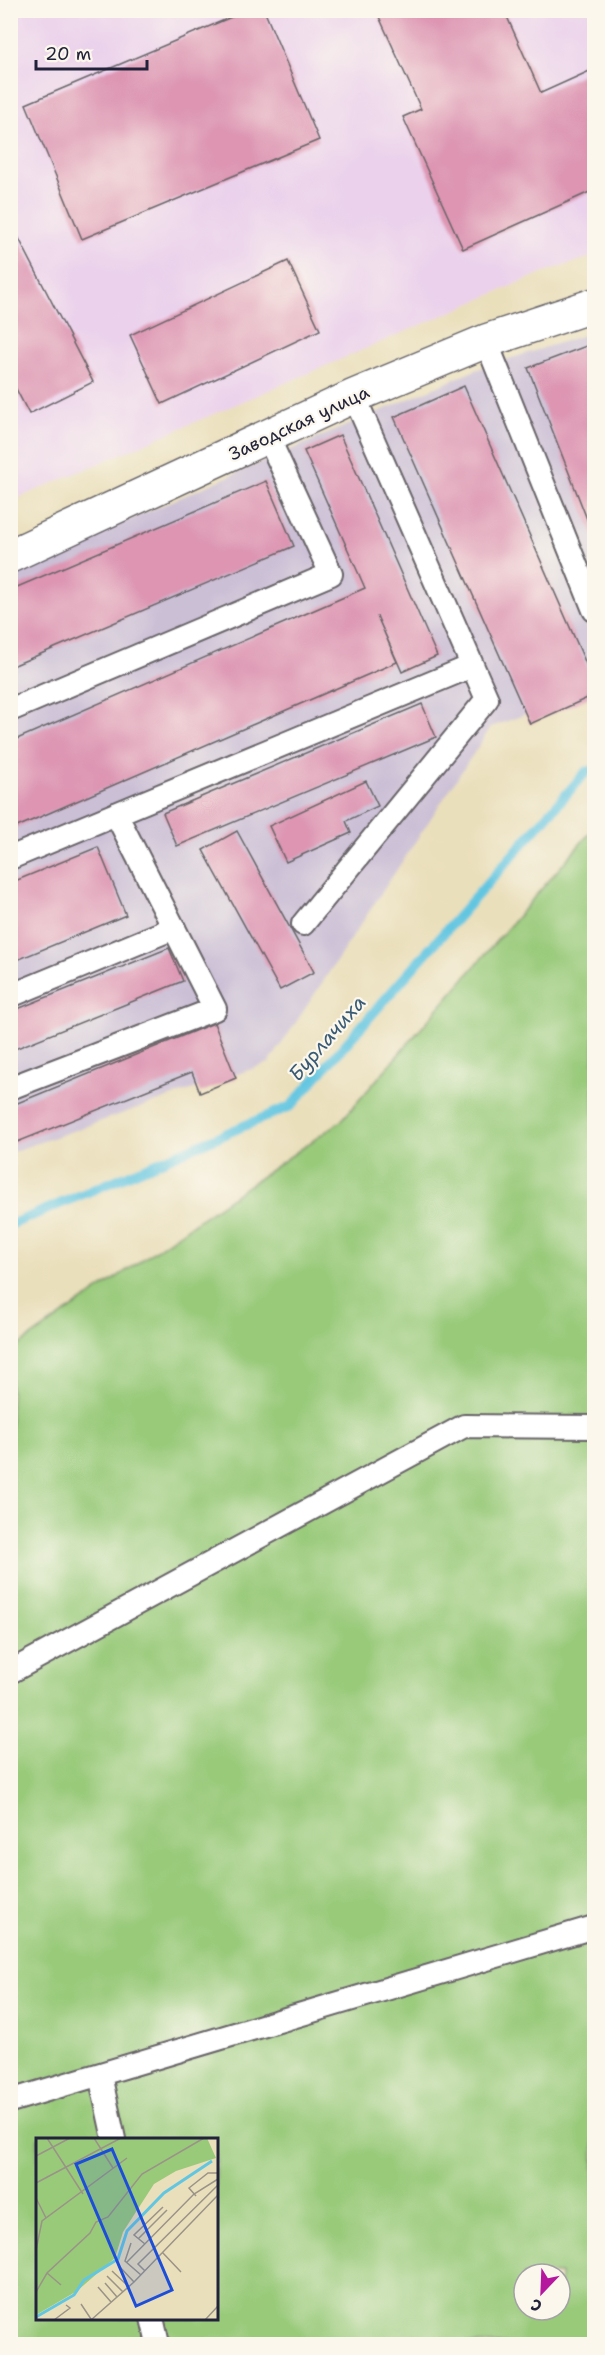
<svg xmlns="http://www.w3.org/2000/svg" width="605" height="2355" font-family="'Shantell Sans',sans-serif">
	<rect width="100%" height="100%" fill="#fbf7ec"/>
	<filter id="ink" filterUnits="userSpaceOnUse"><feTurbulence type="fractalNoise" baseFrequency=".0167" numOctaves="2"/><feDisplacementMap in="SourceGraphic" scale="12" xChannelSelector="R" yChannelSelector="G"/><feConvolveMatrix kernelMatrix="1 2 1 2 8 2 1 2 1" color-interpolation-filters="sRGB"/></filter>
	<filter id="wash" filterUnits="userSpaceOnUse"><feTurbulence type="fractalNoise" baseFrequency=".008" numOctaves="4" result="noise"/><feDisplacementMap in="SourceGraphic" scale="24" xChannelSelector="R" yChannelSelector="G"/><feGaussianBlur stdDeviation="1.35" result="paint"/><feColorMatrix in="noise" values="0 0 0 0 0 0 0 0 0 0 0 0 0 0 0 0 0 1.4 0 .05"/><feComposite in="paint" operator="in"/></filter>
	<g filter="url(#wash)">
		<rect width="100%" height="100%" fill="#eadfbb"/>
		<path fill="#ebd1ec" d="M11 11H594V256L544 272 11 501Z"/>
		<path fill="#cbbfd6" d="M594 332V689L491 727 269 1063 11 1152 10 571 478 369Z"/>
		<path fill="#99ca7a" stroke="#5e765a" stroke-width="1.5" fill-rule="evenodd" d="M594 828V2344H11V1351L341 1121ZM38 2139H216V2318H38ZM524 2274H560V2310H524Z"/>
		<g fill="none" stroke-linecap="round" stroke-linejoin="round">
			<path stroke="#63c6e1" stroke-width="10" d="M10 1225 291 1106 586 772 594 770"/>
		</g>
		<g id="blocks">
			<g fill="#dd95b2">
				<path d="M248 10H264L319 140 82 239 26 104Z"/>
				<path d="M376 10H504L541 93 594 69V190L463 249 403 117 421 109Z"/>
				<path d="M10 221 93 382 29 414 10 377Z"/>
				<path d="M288 261 320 330 162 404 130 335Z"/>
				<path d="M594 343V537L528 368Z"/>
				<path d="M464 386 594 682V695L530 724 394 417Z"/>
				<path d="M340 435 437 656 402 672 377 616 397 662 10 830V742L365 588 304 451Z"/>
				<path d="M266 481 294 546 10 667V590Z"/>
				<path d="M422 704 436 737 177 846 163 813Z"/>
				<path d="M366 781 378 806 346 821 351 833 286 862 269 826Z"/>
				<path d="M237 831 314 972 280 990 203 850Z"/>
				<path d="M98 847 126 915 10 963V883Z"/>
				<path d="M169 948 183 981 10 1051V1012Z"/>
				<path d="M214 1023 236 1078 200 1093 192 1072 10 1145V1106Z"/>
			</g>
		</g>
	</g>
	<g filter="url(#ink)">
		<use href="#blocks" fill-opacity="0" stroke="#686468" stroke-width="1.5"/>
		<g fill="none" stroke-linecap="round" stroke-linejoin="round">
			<defs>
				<g id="service">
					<path d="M486 341 594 610"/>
					<path d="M10 710 331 574 268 437"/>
					<path d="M10 858 472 666"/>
					<path d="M303 924 487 699 354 396"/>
					<path d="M10 996 174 928"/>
					<path d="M10 1088 215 1009 116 814"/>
					<path d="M10 1672 464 1426 594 1427"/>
					<path d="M100 2075 114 2139"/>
					<path d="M10 2101 594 1927"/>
					<path d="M152 2318 158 2344"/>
				</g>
				<path id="minor" d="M10 556 354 396 486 341 594 305"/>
			</defs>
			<use href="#service" stroke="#686468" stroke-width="26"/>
			<use href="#minor" stroke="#686468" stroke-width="36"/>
			<use href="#service" stroke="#fff" stroke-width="22"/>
			<use href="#minor" stroke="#fff" stroke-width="33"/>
		</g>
	</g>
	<g text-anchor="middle" stroke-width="4.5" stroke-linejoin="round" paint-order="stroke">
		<g font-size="18" fill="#22223b" stroke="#fbf7ec">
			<text transform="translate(299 423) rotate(-25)" y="6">Заводская улица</text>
		</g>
		<g font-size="20" font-style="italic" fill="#395b75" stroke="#fbf7ec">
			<text transform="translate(327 1038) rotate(-49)" y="7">Бурлачиха</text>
		</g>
	</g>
	<g transform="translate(36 2138)">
		<rect width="182" height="182" fill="#eadfbb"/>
		<path d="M0 0H171L180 20 140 33 118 46 87 94 79 120 41 153 0 177Z" fill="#99ca7a"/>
		<path fill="none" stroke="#63c6e1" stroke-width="3" d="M0 179 38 157 48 142 82 121 91 93 128 55 176 23"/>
		<path fill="none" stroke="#9a9388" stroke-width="1.5" d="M11 0 47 56M58 0 77 30M0 18 34 0M0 45 85 0M160 58 153 50 172 35H182M0 60 10 80M102 101 131 72M95 105 89 123 105 137M109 106 98 97 127 69M0 112 6 83 91 20M126 114 145 134M91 124 158 56 182 41M82 127 98 144M76 133 93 149M109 133 102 126 182 47M11 135 25 147M71 138 87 154M69 145 81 159M62 149 75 164M0 154 11 135 54 95 60 84 72 79 106 36 168 0M45 166 55 181M18 182 34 170 30 167M55 182 98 144 182 57M169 182 182 168"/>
		<path fill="#1d4ed8" fill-opacity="0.15" stroke="#1d4ed8" stroke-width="3" d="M76 11 136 152 100 168 40 26Z"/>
		<rect width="182" height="182" fill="none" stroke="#22223b" stroke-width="3"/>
	</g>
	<rect width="605" height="2355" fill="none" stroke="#fbf7ec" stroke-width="36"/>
	<g transform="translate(542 2292) rotate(203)"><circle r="28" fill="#fbf7ec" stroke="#a4a2a5" stroke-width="1.5"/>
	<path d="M0-4.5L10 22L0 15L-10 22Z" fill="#b5179e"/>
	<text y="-9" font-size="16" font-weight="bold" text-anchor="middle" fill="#22223b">С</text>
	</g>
	<path d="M36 60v9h111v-9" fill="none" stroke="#22223b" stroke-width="3"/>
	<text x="45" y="60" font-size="18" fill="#22223b" stroke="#fbf7ec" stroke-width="4.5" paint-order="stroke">20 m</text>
</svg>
